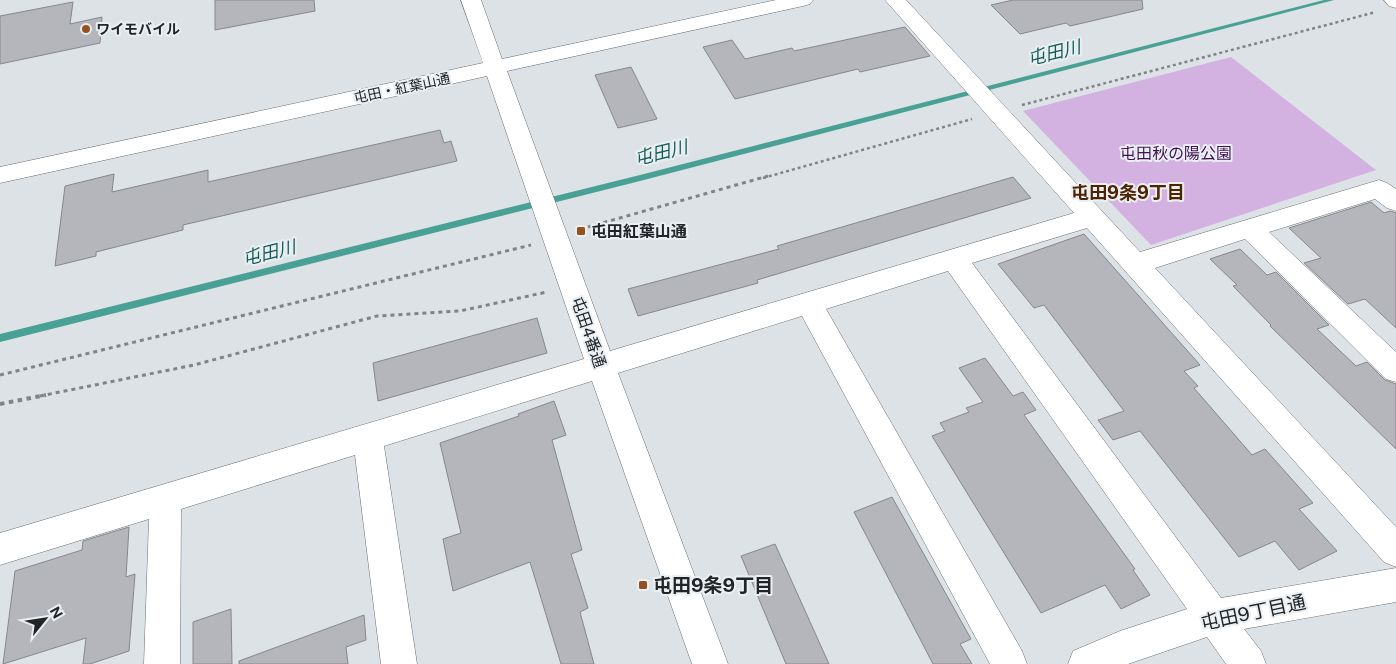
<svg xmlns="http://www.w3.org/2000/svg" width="1396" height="664" font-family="'Public Sans','Noto Sans JP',sans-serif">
	<rect width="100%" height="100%" fill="#dde2e6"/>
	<path fill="#d3b2e1" d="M1231 57 1376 170 1151 245 1023 111Z"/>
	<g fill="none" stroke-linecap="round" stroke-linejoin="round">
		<path fill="#49a195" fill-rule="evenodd" d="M1324 0H1334L640 181 0 342V334L640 175Z"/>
	</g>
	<g fill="#b5b6bc" stroke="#86878c">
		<path d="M215 0H314L315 11 215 30Z"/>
		<path d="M1013 0H1142L1143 9 1070 26 1066 23 1020 34 991 5Z"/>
		<path d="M73 2 70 24 102 17 100 43 0 64V16Z"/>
		<path d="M905 27 930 56 860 72 858 69 735 99 703 47 732 40 745 59 792 48 794 51Z"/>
		<path d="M631 67 657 119 618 128 595 75Z"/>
		<path d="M440 130 444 143 451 141 457 161 183 225V230L96 252V256L55 266 65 186 114 174 112 192 208 170V182Z"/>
		<path d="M1013 177 1031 198 757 280 758 283 638 316 628 289 779 249 777 246Z"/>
		<path d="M1371 202 1384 213 1390 211 1396 213V328L1365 299 1348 304 1304 263 1321 258 1289 228Z"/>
		<path d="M1084 234 1200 365 1184 371 1198 386 1194 388 1252 455 1265 449 1313 503 1299 509 1337 551 1299 570 1275 541 1239 557 1140 431 1113 440 1098 420 1124 411 1044 305 1034 308 998 264Z"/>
		<path d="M1240 249 1267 275 1276 272 1329 325 1317 329 1356 366 1367 362 1385 380 1396 384V449L1270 326 1271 325 1233 286 1237 285 1210 259Z"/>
		<path d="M537 318 547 353 378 401 373 363Z"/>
		<path d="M985 358 1013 396 1023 392 1036 410 1024 415 1135 569 1133 570 1150 595 1121 609 1105 585 1041 613 932 436 945 431 940 423 969 412 966 408 983 402 959 368Z"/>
		<path d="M554 401 566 435 552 440 582 550 571 554 588 608 580 612 594 664H561L530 562 453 591 443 539 461 533 440 443 519 416 518 414Z"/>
		<path d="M892 497 971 639 960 644 972 664H933L854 512Z"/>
		<path d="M129 527 126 577 135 574 129 651 90 664H83L86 638 3 664 15 571 82 550 83 541Z"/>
		<path d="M775 544 829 664H786L741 556Z"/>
		<path d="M231 609 232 664H193V622Z"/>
		<path d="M364 615 366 640 346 647 348 664H239V661Z"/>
	</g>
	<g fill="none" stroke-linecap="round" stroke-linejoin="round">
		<defs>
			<g id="minor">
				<path d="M461 0H481L502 59 776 0H813L810 4 803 6 507 71 610 351 1074 213 885 0H906L1140 252 1379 180 1387 183 1396 189V211L1387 208 1375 199 1269 232 1396 352V382L1386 379 1245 239 1155 268 1396 527V567L1384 562 1087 228 972 263 1221 598 1396 568V602L1244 629 1261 651 1266 664H1226L1207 637 1128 664H1068L1073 651 1120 631 1187 609 948 271 826 309 1022 651 1027 664H990L802 316 618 373 728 664H692L592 381 384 446 417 664H381L355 455 181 509 180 664H144L149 519 0 565V533L584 359 487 76 0 183V167L483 63Z"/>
				<path d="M1384 0H1396V8L1389 6Z"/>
			</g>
		</defs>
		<use href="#minor" stroke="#696d72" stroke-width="1"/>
		<g stroke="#818487" stroke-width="2.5" stroke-dasharray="3 3" stroke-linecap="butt">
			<path d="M1022 105 1376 12"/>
			<path d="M763 178 972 119"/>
		</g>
		<g stroke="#818487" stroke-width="3" stroke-dasharray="4 4" stroke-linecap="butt">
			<path d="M588 227 768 176"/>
			<path d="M0 375 531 245"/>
			<path d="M40 396 194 365 377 316 460 311 547 292"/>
		</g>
		<path stroke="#818487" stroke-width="4" stroke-dasharray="4.5 4.5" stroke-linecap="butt" d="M0 404 46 395"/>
		<use href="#minor" fill="#fff" fill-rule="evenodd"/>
	</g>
	<g fill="#93521e" stroke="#eaeff4" stroke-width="2">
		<circle cx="86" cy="29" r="5"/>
		<rect x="576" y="226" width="10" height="10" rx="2.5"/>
		<rect x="638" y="580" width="10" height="10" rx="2.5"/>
	</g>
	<g text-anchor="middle" stroke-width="4" stroke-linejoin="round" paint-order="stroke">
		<g font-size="14" font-weight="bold" fill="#222426" stroke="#eaeff4" text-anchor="start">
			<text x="96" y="34">ワイモバイル</text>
		</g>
		<g font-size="14" fill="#222426" stroke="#eaeff4">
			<text transform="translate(402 88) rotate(-12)" y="5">屯田・紅葉山通</text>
		</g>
		<g font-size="16" fill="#411051" stroke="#eaeff4">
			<text x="1176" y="159">屯田秋の陽公園</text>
		</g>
		<g font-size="16" font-weight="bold" fill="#222426" stroke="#eaeff4" text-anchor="start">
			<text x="591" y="237">屯田紅葉山通</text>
		</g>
		<g font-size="16" fill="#222426" stroke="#eaeff4">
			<text transform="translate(589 332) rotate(71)" y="6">屯田4番通</text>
		</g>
		<g font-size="18" font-style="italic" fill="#155e56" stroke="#eaeff4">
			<text transform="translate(1054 53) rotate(-14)" y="6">屯田川</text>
			<text transform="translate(661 153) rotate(-14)" y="6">屯田川</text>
			<text transform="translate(269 253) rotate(-14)" y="6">屯田川</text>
		</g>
		<g font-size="18" font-weight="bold" fill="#4e2300" stroke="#eaeff4">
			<text x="1128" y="199">屯田9条9丁目</text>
		</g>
		<g font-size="19" font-weight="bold" fill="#222426" stroke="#eaeff4" text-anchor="start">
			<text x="653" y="592">屯田9条9丁目</text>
		</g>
		<g font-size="19" fill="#222426" stroke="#eaeff4">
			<text transform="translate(1253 612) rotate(-12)" y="7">屯田9丁目通</text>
		</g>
	</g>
	<g transform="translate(45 619) rotate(60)" stroke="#eaeff4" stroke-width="4" paint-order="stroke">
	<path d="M0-4L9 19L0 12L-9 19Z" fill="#222426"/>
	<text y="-8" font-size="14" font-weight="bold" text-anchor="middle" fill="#222426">N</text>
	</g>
</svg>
